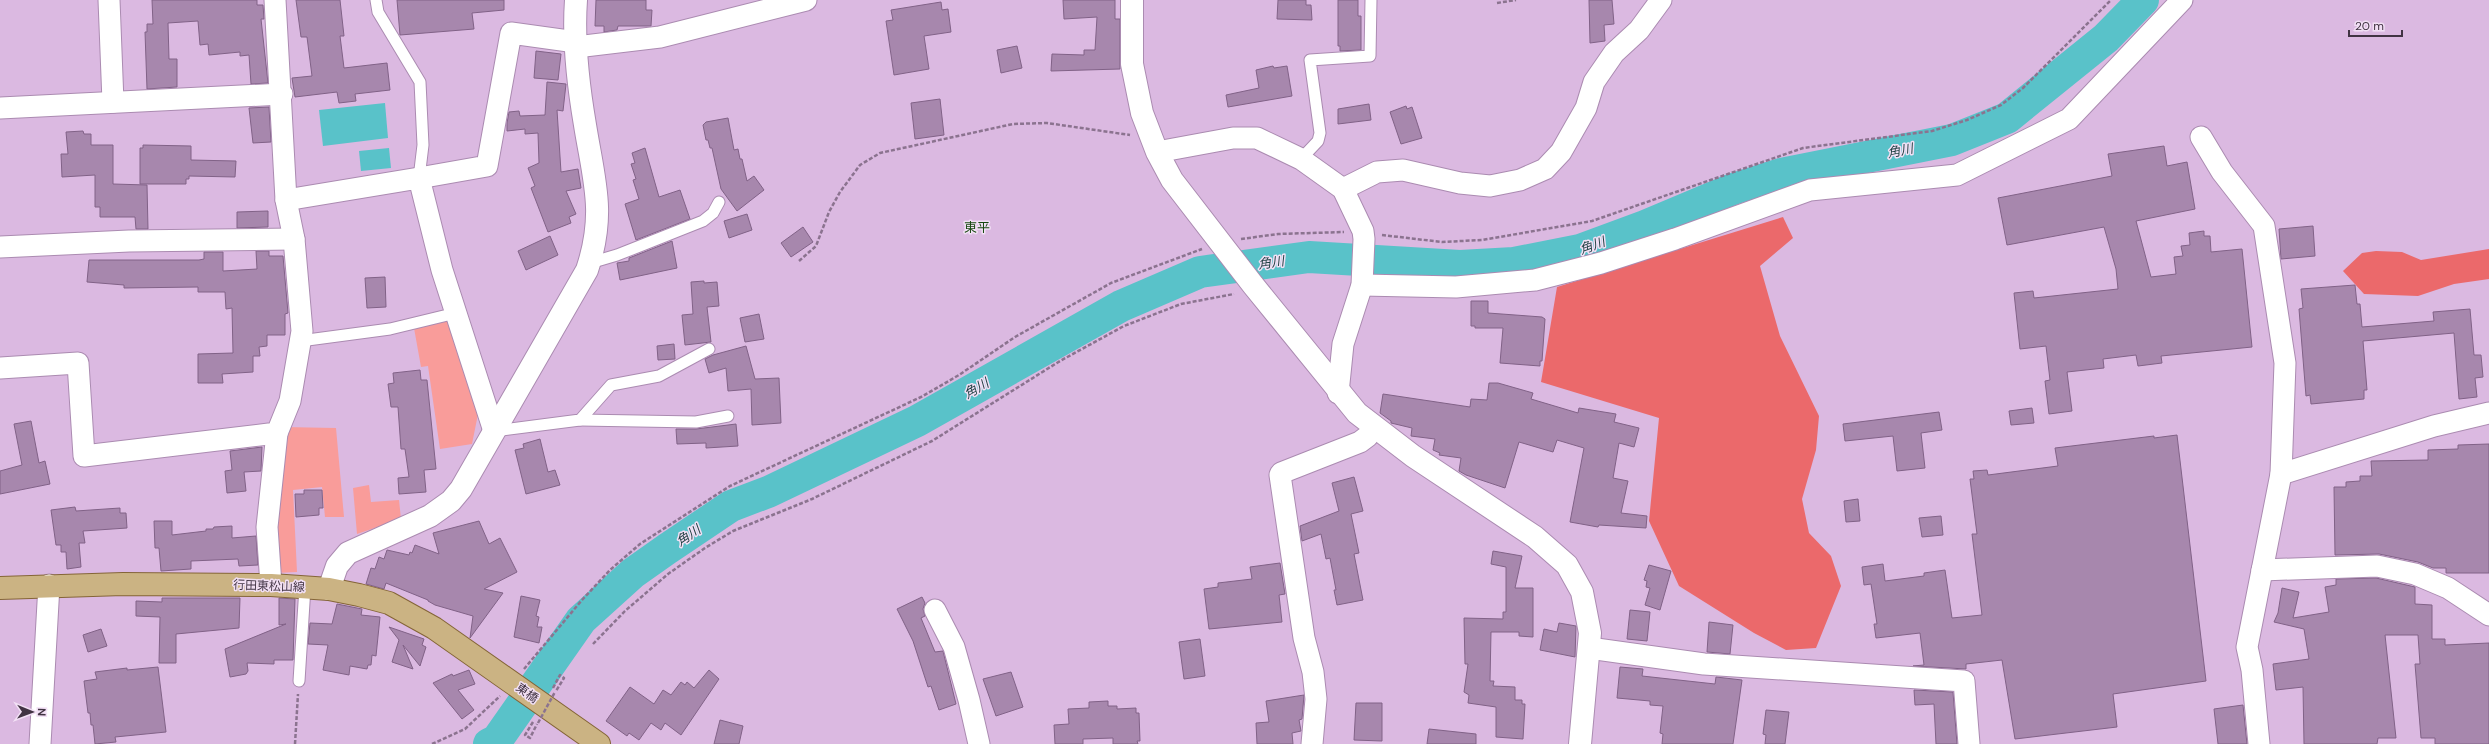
<svg xmlns="http://www.w3.org/2000/svg" width="2489" height="744" font-family="'DM Sans','Noto Sans JP',sans-serif">
	<rect width="100%" height="100%" fill="#dbb9e1"/>
	<g fill="#f99c9a">
		<path d="M448 320 478 414 472 444 440 449 428 366 421 367 414 328Z"/>
		<path d="M283 427 336 428 344 517H325L322 487 293 490 297 572 275 573Z"/>
		<path d="M369 485 371 502 399 500 401 519 357 534 353 488Z"/>
	</g>
	<g fill="#eb696b">
		<path d="M1783 217 1793 238 1760 266 1780 336 1819 416 1816 450 1802 499 1809 533 1831 556 1841 586 1816 648 1786 650 1754 633 1679 586 1649 521 1659 418 1541 382 1557 287Z"/>
		<path d="M2489 249V279L2454 284 2418 296 2364 294 2343 271 2362 253 2376 251 2402 252 2421 260Z"/>
	</g>
	<g fill="#59c2c9">
		<path d="M385 103 388 138 323 146 319 110Z"/>
		<path d="M389 148 391 168 361 171 359 151Z"/>
	</g>
	<g fill="none" stroke-linecap="round" stroke-linejoin="round">
		<path stroke="#59c2c9" stroke-width="32" d="M489 744 497 740 581 620 633 573 667 549 731 506 768 492 917 421 1121 306 1200 272 1309 257 1460 266 1514 263 1580 250 1645 226 1733 189 1781 174 1952 140 2007 118 2106 38 2143 0"/>
	</g>
	<g fill="#a787ad" stroke="#816287">
		<path d="M152 0H257V5H263L264 19H261L268 83 251 84 249 55 240 56V52L209 55 208 44 200 45 198 21 168 23 169 59H177V87L147 89 145 32H147V24H153Z"/>
		<path d="M296 0H340L344 36H340L344 68 387 63 390 90 355 94 356 101 339 103 337 92 295 97 292 78 312 76 307 37H301Z"/>
		<path d="M397 0H504V10L472 13 474 29 400 35Z"/>
		<path d="M596 0H646V10H652L651 26H618L617 30 604 32V26H595Z"/>
		<path d="M1063 0H1115V19H1120V69L1051 71 1052 54 1084 55V50H1095L1097 17 1064 19Z"/>
		<path d="M1278 0H1306V5H1311L1312 20 1277 19Z"/>
		<path d="M1338 0H1358V16H1361V50L1340 51V46H1338Z"/>
		<path d="M1589 0H1612L1614 24 1604 25 1605 41 1590 43Z"/>
		<path d="M941 2 942 10 948 9 951 32 924 36 929 69 894 75 886 21 893 20 891 10Z"/>
		<path d="M1017 46 1022 68 1001 73 997 50Z"/>
		<path d="M536 51 561 54 558 80 534 78Z"/>
		<path d="M1273 66 1274 68 1287 66 1292 96 1228 107 1226 95 1259 88 1256 70Z"/>
		<path d="M547 82 566 84 563 111 557 110 561 172 578 169 581 188 566 191 576 214 569 217 571 223 548 232 531 188 535 186 528 168 539 163 538 133 525 134V129L507 131V123L509 112 519 111 520 116 545 115Z"/>
		<path d="M940 99 944 135 915 139 911 103Z"/>
		<path d="M1369 104 1371 120 1338 124V109Z"/>
		<path d="M1406 106 1407 109 1412 107 1422 138 1401 144 1390 112Z"/>
		<path d="M269 107 271 142 253 143 249 108Z"/>
		<path d="M728 118 734 150 738 149 740 159H742L747 181 754 176 764 190 737 211 721 189 712 148H710L708 140H706L703 125 706 122Z"/>
		<path d="M83 131 84 134H91V145H113V184L147 185 148 229H136L135 217H100V207H95V175L62 177 61 154H68L66 132Z"/>
		<path d="M143 145 191 146V160L236 161 235 177 189 176V179H186V184H140V148H143Z"/>
		<path d="M2164 146 2167 166 2187 162 2195 209 2136 221 2151 277 2176 274 2174 257 2183 256 2181 246 2190 245 2189 233 2204 231V236H2210L2211 252 2242 249 2252 347 2161 356 2162 363 2138 366 2136 355 2103 359 2104 368 2067 372 2072 411 2049 414 2045 381 2050 380 2046 346 2020 349 2014 293 2033 291 2034 298 2118 289 2116 269 2104 227 2007 245 1998 198 2112 176 2108 154Z"/>
		<path d="M645 148 659 197 680 190 690 219 636 240 625 204 639 199 633 180 636 179 631 164 635 163 632 153Z"/>
		<path d="M268 211V227L237 228V212Z"/>
		<path d="M747 214 752 230 729 238 724 221Z"/>
		<path d="M2313 226 2315 256 2281 259 2279 229Z"/>
		<path d="M803 227 813 242 791 257 781 243Z"/>
		<path d="M550 236 558 255 526 270 518 251Z"/>
		<path d="M672 241 677 268 620 280 617 263 629 261V258Z"/>
		<path d="M256 251H269V256H283L288 313 285 314V335H267V346L259 347 260 356H253V372L222 374 223 383H198V354L233 353 232 308 226 309 225 292H198V287L124 288V285L87 282 89 260H199L204 259V252H223V271L257 269Z"/>
		<path d="M385 277 386 307 367 308 365 278Z"/>
		<path d="M704 281V283L717 282 719 306 707 307 711 342 685 345 682 315 693 314 691 282Z"/>
		<path d="M2355 285 2357 304H2360L2362 327 2434 321 2433 312 2470 309 2474 355H2481L2483 377 2475 378 2477 397 2459 399 2454 333 2363 341 2367 390H2364V399L2311 404 2310 395 2306 396 2299 309 2303 308 2301 289Z"/>
		<path d="M1471 301H1488V313L1542 317 1545 319 1542 361H1540V366L1500 363 1503 328H1475V326H1471Z"/>
		<path d="M759 314 764 339 745 342 740 318Z"/>
		<path d="M674 344 675 359 658 360 657 346Z"/>
		<path d="M746 346 755 379 779 378 781 423 752 425 751 389 728 391 726 368 709 373 705 359 713 355Z"/>
		<path d="M420 370 421 380H427L436 469 424 470 426 492 399 494 398 478 409 477 405 449H401L398 407H391L388 384 394 383 393 373Z"/>
		<path d="M1489 383H1498L1533 393 1531 399 1578 413 1579 408 1616 414 1614 422 1639 428 1634 447 1619 443 1613 478 1628 481 1621 513 1647 516 1646 528 1599 525 1598 527 1570 522 1584 448 1557 440 1553 452 1519 442 1505 488 1466 475 1459 471 1461 458 1439 455 1440 453 1433 450 1435 439 1411 436 1412 428 1391 423V421L1380 413 1383 394 1470 407 1471 399 1487 400Z"/>
		<path d="M2032 408 2034 423 2011 425 2009 411Z"/>
		<path d="M1939 412 1942 430 1921 433 1925 468 1897 471 1893 436 1845 441 1843 424Z"/>
		<path d="M31 421 39 463 45 461 50 484 0 494V471L22 465 14 424Z"/>
		<path d="M736 424 738 446 706 448V443L677 444 676 429H696Z"/>
		<path d="M2177 435 2206 681 2113 694 2117 727 2015 739 2002 660 1966 664V669L1913 666 1924 665 1920 633 1876 638 1874 624H1877L1871 584 1864 585 1862 567 1883 564 1885 581 1924 576V573L1945 570 1952 618 1982 615 1972 534H1977L1970 479H1974L1973 471 1987 470 1988 475 2058 466 2055 448 2154 436V438Z"/>
		<path d="M540 439 548 472 555 470 560 485 526 494 515 450 524 448 523 444Z"/>
		<path d="M2489 444V573H2446V568H2433L2418 562 2379 554 2335 555 2334 487H2346V482L2360 481V476H2372L2371 461 2428 460V450L2458 449V445Z"/>
		<path d="M262 447 261 471 244 472 246 491 227 493 225 471 232 470 230 451Z"/>
		<path d="M1354 477 1363 511 1351 514 1359 553 1354 554 1363 600 1337 605 1334 590H1336L1330 558 1326 559 1321 534 1302 541 1300 526 1339 511 1332 483Z"/>
		<path d="M304 490H322L323 508H319V515L296 517 295 494H304Z"/>
		<path d="M1858 499 1860 521 1846 522 1844 501Z"/>
		<path d="M75 507 76 511 120 508V513H126L127 528 83 531 85 543H79L81 567 67 569 66 552H61V545H56L51 510Z"/>
		<path d="M1941 516 1943 535 1922 537 1919 518Z"/>
		<path d="M154 521H172V535L206 531V529H213L214 527 232 526V538L256 536 258 565 239 566 238 559 191 561V569L161 571 159 548H155Z"/>
		<path d="M479 521 489 544 500 538 517 572 484 589 503 593 470 638 473 616 435 605 428 601V600L386 583 384 589 366 584 371 568 375 569 379 557 384 559 387 550 409 555 410 552 412 553 415 545 439 554 433 533Z"/>
		<path d="M1493 551 1522 556 1515 588H1533V637L1519 636V632H1491L1490 681H1494L1493 686 1515 687V700H1522V704H1525L1523 739 1496 737V707L1468 703 1469 695 1464 692 1468 664H1465L1464 618 1503 619V612H1506V567L1491 564Z"/>
		<path d="M1280 563 1285 594 1279 595 1282 622 1209 629 1204 589 1218 587V583L1252 579 1250 567Z"/>
		<path d="M1649 565 1671 571 1660 610 1645 605 1650 588 1646 587 1647 581 1644 580Z"/>
		<path d="M2376 578 2415 587V604L2432 605V639H2445V645L2489 643V744H2435V738H2421L2415 664H2420L2418 635H2385L2396 738H2378L2377 744H2304L2303 687 2276 690 2273 664 2309 659 2304 629 2274 622 2278 613 2282 588 2299 592 2293 618 2329 612 2325 587 2336 585V579Z"/>
		<path d="M521 596 540 600 536 616 539 617 537 627H542L539 643 514 637Z"/>
		<path d="M922 597 925 603 923 609 925 616 921 618 935 652 943 651 956 704 939 710 931 686 928 687 913 641 897 609Z"/>
		<path d="M162 598H240L239 628 176 634V663H159L160 617 136 616V601L162 602Z"/>
		<path d="M279 598 295 599 293 660H274V664L247 663 248 671 246 674 230 677 225 649 286 624 279 625Z"/>
		<path d="M337 604 362 609 361 615 380 617 376 656 372 655 371 665H368L367 669 350 666 349 675 323 670 328 645 308 644 310 623 332 624Z"/>
		<path d="M1630 610 1650 612 1647 641 1627 639Z"/>
		<path d="M1709 622 1733 625 1730 654 1707 652Z"/>
		<path d="M1559 623 1576 626 1575 657 1540 650 1544 629 1557 632Z"/>
		<path d="M389 627 424 639 422 645 426 647 420 666 403 645 413 669 392 662 399 640Z"/>
		<path d="M101 629 107 646 88 652 83 635Z"/>
		<path d="M1200 639 1205 676 1184 679 1179 642Z"/>
		<path d="M158 667 166 732 115 737 116 742 95 744 93 725H91L90 713H88L84 681 97 679 95 672 127 668V670Z"/>
		<path d="M1620 667 1643 669 1642 676 1715 684 1716 677 1742 680 1733 744H1662L1663 734 1660 733 1663 706 1650 705V701L1617 698Z"/>
		<path d="M469 670 475 684 458 690 474 710 462 719 433 683 452 674 453 676Z"/>
		<path d="M709 670 719 679 681 735 665 723 661 730 651 723 639 740 629 733 627 736 606 721 630 687 654 704 663 690 671 695 681 682 685 685 687 682 694 688Z"/>
		<path d="M1011 672 1023 707 996 716 983 679Z"/>
		<path d="M1914 690 1953 692 1957 744H1936L1934 704 1915 705Z"/>
		<path d="M1304 695 1302 719 1299 720 1301 731 1292 733 1293 744H1257L1256 723 1269 722 1266 701Z"/>
		<path d="M1108 701V706H1117V709L1136 708V713H1139L1140 741H1137L1138 744H1113V738L1083 739V744H1055L1054 725 1069 724 1068 709 1089 708V702Z"/>
		<path d="M1356 703H1382V741L1354 740Z"/>
		<path d="M2243 705 2247 744H2218L2214 709Z"/>
		<path d="M1766 710 1789 712 1785 744H1765L1766 735 1763 734Z"/>
		<path d="M720 720 743 726 739 744H714Z"/>
		<path d="M1429 729 1476 734V744H1427Z"/>
	</g>
	<g fill="none" stroke-linecap="round" stroke-linejoin="round">
		<defs>
			<g id="lane">
				<path d="M376 0 378 12 420 82 423 145 419 178"/>
				<path d="M1301 159 1318 141 1320 133 1310 60 1370 56 1371 0"/>
				<path d="M590 263 617 255 703 221 713 213 719 202"/>
				<path d="M300 341 390 329 456 313"/>
				<path d="M580 420 696 422 728 416"/>
				<path d="M494 431 580 420 611 385 659 376 709 349"/>
				<path d="M299 681 305 587"/>
			</g>
			<g id="street">
				<path d="M109 0 113 102"/>
				<path d="M576 47 660 37 806 0"/>
				<path d="M0 108 282 94"/>
				<path d="M2201 137 2222 172 2264 226 2285 363 2281 474 2247 647 2252 670 2259 744"/>
				<path d="M1157 152 1233 138H1257L1301 159 1343 189 1363 231 1364 239 1362 285 1343 344 1338 393"/>
				<path d="M419 178 487 166 511 33 576 42"/>
				<path d="M1343 189 1377 172 1403 170 1460 183 1490 186 1520 180 1545 169 1561 152 1586 108 1594 82 1614 53 1639 30 1661 0"/>
				<path d="M286 200 419 178 442 270 494 431"/>
				<path d="M0 247 129 241 294 239"/>
				<path d="M1362 285 1456 287 1535 280 1601 263 1675 239 1810 190 1957 175 2069 119 2182 0"/>
				<path d="M0 368 78 363 84 456 277 433 290 401 302 331 294 239 286 200 275 0"/>
				<path d="M2281 474 2434 426 2489 413"/>
				<path d="M2262 570 2377 566 2415 574 2448 588 2489 615"/>
				<path d="M271 585 267 527 277 433"/>
				<path d="M935 610 954 647 969 700 979 744"/>
				<path d="M1589 648 1704 664 1964 681 1969 744"/>
				<path d="M40 744 49 585"/>
				<path d="M1312 744 1316 699 1313 672 1304 638 1280 475 1281 473 1360 442 1368 436 1373 427"/>
			</g>
			<g id="secondary">
				<path d="M1132 0V64L1142 113 1157 152 1172 180 1253 285 1357 413 1413 456 1535 537 1567 565 1582 592 1590 633 1580 744"/>
				<path d="M329 589 337 566 348 553 430 516 451 501 461 489 587 270C606 213 594 181 585 125 578 84 573 41 576 0"/>
			</g>
			<path id="primary" d="M0 588 123 584 271 585 329 589 359 595 389 603 434 628 599 744"/>
		</defs>
		<use href="#lane" stroke="#ab8bb1" stroke-width="13"/>
		<use href="#street" stroke="#ab8bb1" stroke-width="23"/>
		<use href="#secondary" stroke="#ab8bb1" stroke-width="24"/>
		<use href="#primary" stroke="#846537" stroke-width="24"/>
		<g stroke="#8b738f" stroke-width="2.5" stroke-dasharray="4 2" stroke-linecap="butt">
			<path d="M1497 3 1516 0"/>
			<path d="M1382 235 1442 242 1482 240 1592 221 1803 148 1932 131 1967 120 2001 105 2023 88 2111 0"/>
			<path d="M1241 239 1278 234 1344 232"/>
			<path d="M799 261 816 246 829 212 840 192 860 165 880 153 1013 124 1047 123 1130 135"/>
			<path d="M593 644 625 611 668 574 705 548 733 531 812 499 932 441 1060 361 1124 326 1181 304 1234 294"/>
			<path d="M524 669 582 600 610 570 640 544 730 486 921 397 959 375 1015 337 1111 283 1202 249"/>
			<path d="M553 688 560 675 564 678 556 691"/>
			<path d="M533 722 525 735 530 738 537 724"/>
			<path d="M295 744 298 694"/>
			<path d="M432 744 465 729 500 696"/>
		</g>
		<use href="#lane" stroke="#fff" stroke-width="11"/>
		<use href="#street" stroke="#fff" stroke-width="21"/>
		<use href="#secondary" stroke="#fff" stroke-width="22"/>
		<use href="#primary" stroke="#cbb383" stroke-width="22"/>
		<path stroke="#8b738f" stroke-width="2.5" stroke-dasharray="4 2" stroke-linecap="butt" d="M538 723 555 692"/>
	</g>
	<g text-anchor="middle" stroke-width="3" stroke-linejoin="round" paint-order="stroke">
		<g font-size="12" fill="#413343" stroke="#f2e0f5">
			<text transform="translate(269 586) rotate(2)" y="4">行田東松山線</text>
			<text transform="translate(527 693) rotate(36)" y="4">東橋</text>
		</g>
		<g font-size="13" font-style="italic" fill="#1d3e40" stroke="#f2e0f5">
			<text transform="translate(1900 150) rotate(-11)" y="5">角川</text>
			<text transform="translate(1592 245) rotate(-20)" y="5">角川</text>
			<text transform="translate(1271 262) rotate(-8)" y="5">角川</text>
			<text transform="translate(976 388) rotate(-30)" y="5">角川</text>
			<text transform="translate(688 535) rotate(-34)" y="5">角川</text>
		</g>
		<g font-size="13" fill="#184911" stroke="#f2e0f5">
			<text x="977" y="232">東平</text>
		</g>
	</g>
	<g transform="translate(32 712) rotate(91)" stroke="#f2e0f5" stroke-width="3" paint-order="stroke">
	<path d="M0-3L7 15L0 10L-7 15Z" fill="#413343"/>
	<text y="-6" font-size="11" font-weight="bold" text-anchor="middle" fill="#413343">N</text>
	</g>
	<path d="M2349 30v6h53v-6" fill="none" stroke="#413343" stroke-width="2"/>
	<text x="2355" y="30" font-size="12" fill="#413343" stroke="#f2e0f5" stroke-width="3" paint-order="stroke">20 m</text>
</svg>
